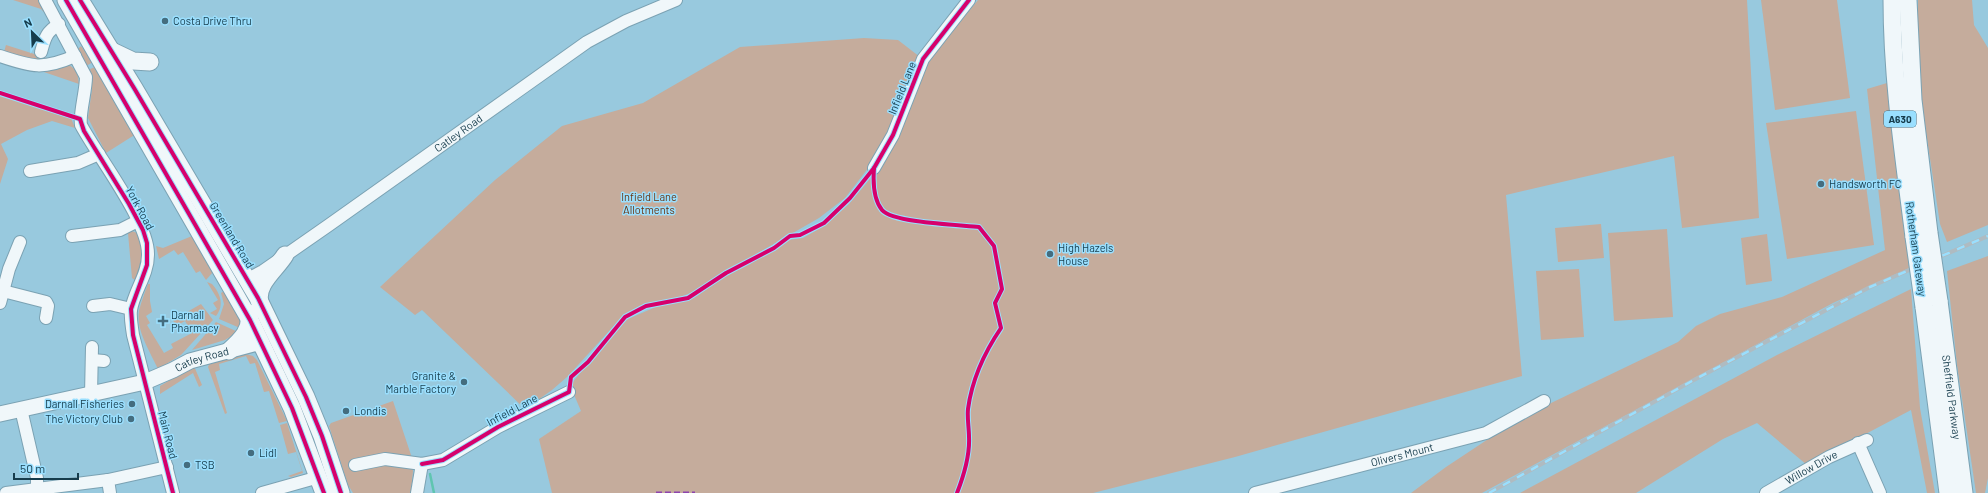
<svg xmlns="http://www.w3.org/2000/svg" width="1988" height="493" font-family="Barlow,sans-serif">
	<rect width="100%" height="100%" fill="#98c9de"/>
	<g fill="#c5ac9c">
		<path d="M13 0H53L58 14 49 18 41 9Z"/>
		<path d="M978 0H1747L1759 218 1682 228 1674 156 1506 195 1522 376 1235 457 1093 493H552L539 439 581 411 575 397 572 383 613 333 628 319 658 306 694 298 728 275 750 264 788 240 803 238 824 226 849 204 880 167 927 62Z"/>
		<path d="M1761 0H1837L1850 98 1775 110Z"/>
		<path d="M1918 0H1972L1974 25 1988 48V225L1947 242 1940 224 1918 80Z"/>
		<path d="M864 38 898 40 920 57 889 134 869 167 845 198 819 218 725 272 701 289 675 299 640 306 622 317 567 377 552 390 525 409 422 310 415 315 380 287 495 180 562 126 643 103 740 47Z"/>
		<path d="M6 45 50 59 30 60 4 52Z"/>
		<path d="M81 46 93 62 86 66 78 52V49Z"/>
		<path d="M68 64 77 71 79 84 41 71Z"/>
		<path d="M97 66 136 134 106 153 88 118 92 89 88 70Z"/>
		<path d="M1887 83 1895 135 1909 268 1833 303 1482 493H1411L1446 467 1520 418 1678 342 1696 326 1720 314 1782 297 1885 250 1867 89Z"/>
		<path d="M0 96 71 118 75 128 52 121 27 130 1 144 8 159 0 184Z"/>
		<path d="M1856 111 1874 245 1787 259 1766 123Z"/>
		<path d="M1601 224 1604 258 1558 262 1555 228Z"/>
		<path d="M1667 229 1673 317 1614 321 1608 233Z"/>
		<path d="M130 230 139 234C143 253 142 262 136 281L132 278 128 233Z"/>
		<path d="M1767 234 1772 281 1746 285 1741 238Z"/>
		<path d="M192 236 213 272 206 280 200 271 196 273 183 252 178 255 174 250 159 259 156 246 163 248Z"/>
		<path d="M1988 256V478L1985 493H1976L1957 365 1947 271Z"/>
		<path d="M1579 269 1584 337 1541 340 1536 271Z"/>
		<path d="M207 282 212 284C220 293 225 305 216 316L210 313 217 309 213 303 218 300Z"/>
		<path d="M148 284H150V301L152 312 146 316 150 323 147 325 164 353 173 348 171 344 192 333 185 321 176 326 173 320 201 304 213 320 181 355 158 369C150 351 136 331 139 311 141 302 145 292 148 284Z"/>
		<path d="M1911 289 1920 408 1935 493H1927L1911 410 1807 465 1757 423 1723 439 1636 493H1520L1777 355Z"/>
		<path d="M224 291 241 322 240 328 219 319 224 304 221 293Z"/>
		<path d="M216 322 238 332 225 340 192 350Z"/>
		<path d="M242 353 253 356 257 360 287 421 279 423 269 391 264 392 255 363 250 364 246 356 219 364 220 370 215 372 227 413 225 414 208 367 210 362Z"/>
		<path d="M194 366 202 385 199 387 193 373 160 394V386Z"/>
		<path d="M393 401 412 458 413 471 411 493H353L348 485 329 426 331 423Z"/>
		<path d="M287 423 303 473 291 477 288 476 302 471 296 452 288 454 280 425Z"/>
	</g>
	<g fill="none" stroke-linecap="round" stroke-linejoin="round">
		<path stroke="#5fc5b0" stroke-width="2.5" d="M430 474 434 493"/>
		<defs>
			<g id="minor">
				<path d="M45 0 86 77C86 91 79 114 81 125 98 157 149 222 148 255 148 275 134 291 131 310 130 319 132 327 133 335L173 493"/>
				<path d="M41 52C45 38 46 32 59 24"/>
				<path d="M0 56C32 67 43 70 75 56"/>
				<path d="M874 168 893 135 923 59 969 0"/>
				<path d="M30 171 78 163 99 154"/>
				<path d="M72 236 120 230 138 221"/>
				<path id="s1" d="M248 279 263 271 329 225 587 42 626 21 676 0"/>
				<path d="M3 291 46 302 48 306 46 318"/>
				<path d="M0 303 9 269 20 242"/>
				<path d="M93 306 110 304 131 309"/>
				<path d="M92 360 104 361"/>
				<path d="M91 395 92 347"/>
				<path d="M21 409 37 478V493"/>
				<path d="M1858 443 1880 493"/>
				<path d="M355 465 385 459 422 464 443 460 498 427 569 392"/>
				<path d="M108 480 110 493"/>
				<path d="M6 493 108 480 167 467"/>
				<path d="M262 493 319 477"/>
				<path d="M417 493 422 464"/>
				<path id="s2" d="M1255 493 1486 433 1544 401"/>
				<path id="s3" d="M1766 493 1829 457 1867 440"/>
			</g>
			<g id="major">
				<path id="s4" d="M0 414 145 382 173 370 190 361 261 342"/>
			</g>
			<g id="highway">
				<path d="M66 0 250 320 292 408 324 493"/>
				<path d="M80 0 134 88 258 298 306 397 322 436 341 493"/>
				<path d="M1892 0C1892 79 1904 158 1914 237"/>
				<path d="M1908 0 1913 100 1929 233"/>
				<path d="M112 51 133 61 150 62"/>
				<path id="s5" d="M1939 301 1964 493"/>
				<path d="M260 303C255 284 276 270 285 255"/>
				<path d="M1924 307 1948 493"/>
				<path d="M229 351C241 340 252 330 249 313"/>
			</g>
		</defs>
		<use href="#minor" stroke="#7ba2b3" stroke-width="14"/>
		<use href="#major" stroke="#7ba2b3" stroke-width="17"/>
		<use href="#highway" stroke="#7ba2b3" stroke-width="19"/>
		<use href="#minor" stroke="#f0f7fa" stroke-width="12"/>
		<use href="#major" stroke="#f0f7fa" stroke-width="15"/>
		<use href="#highway" stroke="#f0f7fa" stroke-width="17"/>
		<defs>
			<path id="rail" d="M1489 493 1692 381 1870 287 1988 236"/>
		</defs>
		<use href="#rail" stroke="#afbbc1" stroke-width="4"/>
		<use href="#rail" stroke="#9adffe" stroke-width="2.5" stroke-dasharray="8" stroke-linecap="butt"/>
		<defs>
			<g id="highway-bridge">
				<path d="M1929 233 1939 301"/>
				<path d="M1914 237 1924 307"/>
			</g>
		</defs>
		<use href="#highway-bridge" stroke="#7ba2b3" stroke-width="19" stroke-linecap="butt"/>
		<use href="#highway-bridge" stroke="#f0f7fa" stroke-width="17"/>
		<path stroke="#8e44ad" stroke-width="3" stroke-dasharray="6 3" stroke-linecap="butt" d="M656 493H695"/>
		<defs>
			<g id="cycleway">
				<path d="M66 0 250 320 292 408 324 493"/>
				<path d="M80 0 134 88 258 298 306 397 322 436 341 493"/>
				<path d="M0 93 80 119 84 131 129 204 143 230 147 243V265L131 309 133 335 173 493"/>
				<path d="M874 168C873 181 873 199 882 210 893 223 961 225 979 227L994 246 1002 289 995 303 1001 328C984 353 972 379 968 409 967 418 969 428 969 437 970 456 964 475 957 493"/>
				<path d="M422 464 443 460 498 427 569 392 571 377 588 362 625 317 646 306 688 298 726 273 774 248 790 236 800 235 824 223 850 198 874 168 893 135 923 59 969 0"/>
			</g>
		</defs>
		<use href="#cycleway" stroke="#9adffe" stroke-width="6"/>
		<use href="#cycleway" stroke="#d6006c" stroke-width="4"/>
	</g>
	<g fill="#446d7f" stroke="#9adffe" stroke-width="1.5">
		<circle cx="165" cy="21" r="4"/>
		<circle cx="1821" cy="184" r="4"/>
		<circle cx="1050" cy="254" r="4"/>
		<path d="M161 315h4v4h4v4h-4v4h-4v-4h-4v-4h4z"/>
		<circle cx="464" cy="382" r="4"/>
		<circle cx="132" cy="404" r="4"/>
		<circle cx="346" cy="411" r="4"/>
		<circle cx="131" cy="419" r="4"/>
		<circle cx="251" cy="453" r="4"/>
		<circle cx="187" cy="465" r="4"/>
	</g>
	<g text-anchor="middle" stroke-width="3" stroke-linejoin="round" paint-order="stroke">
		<rect fill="#9adffe" stroke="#3e6d81" stroke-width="1" x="1884" y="111" width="32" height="16" rx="3"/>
		<g font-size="10" font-weight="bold" fill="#163c4c">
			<text x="1900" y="123">A630</text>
		</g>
		<g font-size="11" fill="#163c4c" stroke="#9adffe" text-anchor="start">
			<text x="173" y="25">Costa Drive Thru</text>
			<text x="1829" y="188">Handsworth FC</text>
			<text x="1058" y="252">High Hazels<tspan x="1058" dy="13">House</tspan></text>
			<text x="171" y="319">Darnall<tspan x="171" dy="13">Pharmacy</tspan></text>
			<text x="456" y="380" text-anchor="end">Granite &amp;<tspan x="456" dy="13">Marble Factory</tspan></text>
			<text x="124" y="408" text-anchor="end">Darnall Fisheries</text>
			<text x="354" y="415">Londis</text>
			<text x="123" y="423" text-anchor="end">The Victory Club</text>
			<text x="259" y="457">Lidl</text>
			<text x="195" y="469">TSB</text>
		</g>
		<g font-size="11" fill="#163c4c" stroke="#9adffe">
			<text transform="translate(902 88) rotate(-68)" y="4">Infield Lane</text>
			<text dy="4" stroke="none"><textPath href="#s1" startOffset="256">Catley Road</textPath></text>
			<text transform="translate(140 208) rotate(62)" y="4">York Road</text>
			<text transform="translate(232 235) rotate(59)" y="4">Greenland Road</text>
			<text transform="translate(1916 249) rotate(82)" y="4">Rotherham Gateway</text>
			<text dy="4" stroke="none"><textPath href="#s4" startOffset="210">Catley Road</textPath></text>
			<text dy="4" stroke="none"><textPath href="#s5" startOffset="97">Sheffield Parkway</textPath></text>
			<text transform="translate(512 410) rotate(-28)" y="4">Infield Lane</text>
			<text transform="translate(168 435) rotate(76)" y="4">Main Road</text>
			<text dy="4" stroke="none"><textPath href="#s2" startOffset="152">Olivers Mount</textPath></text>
			<text dy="4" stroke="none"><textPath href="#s3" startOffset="52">Willow Drive</textPath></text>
		</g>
		<g font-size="11" fill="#6a320e" stroke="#9adffe">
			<text x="649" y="201">Infield Lane<tspan x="649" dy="13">Allotments</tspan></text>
		</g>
	</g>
	<g transform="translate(32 32) rotate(336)" stroke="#9adffe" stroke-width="3" paint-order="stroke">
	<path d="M0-3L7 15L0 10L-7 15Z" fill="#163c4c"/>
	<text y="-6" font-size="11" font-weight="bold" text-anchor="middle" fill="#163c4c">N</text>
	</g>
	<path d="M14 473v6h64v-6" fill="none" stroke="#163c4c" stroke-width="2"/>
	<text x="20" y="473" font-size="12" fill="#163c4c" stroke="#9adffe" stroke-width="3" paint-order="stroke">50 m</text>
</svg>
